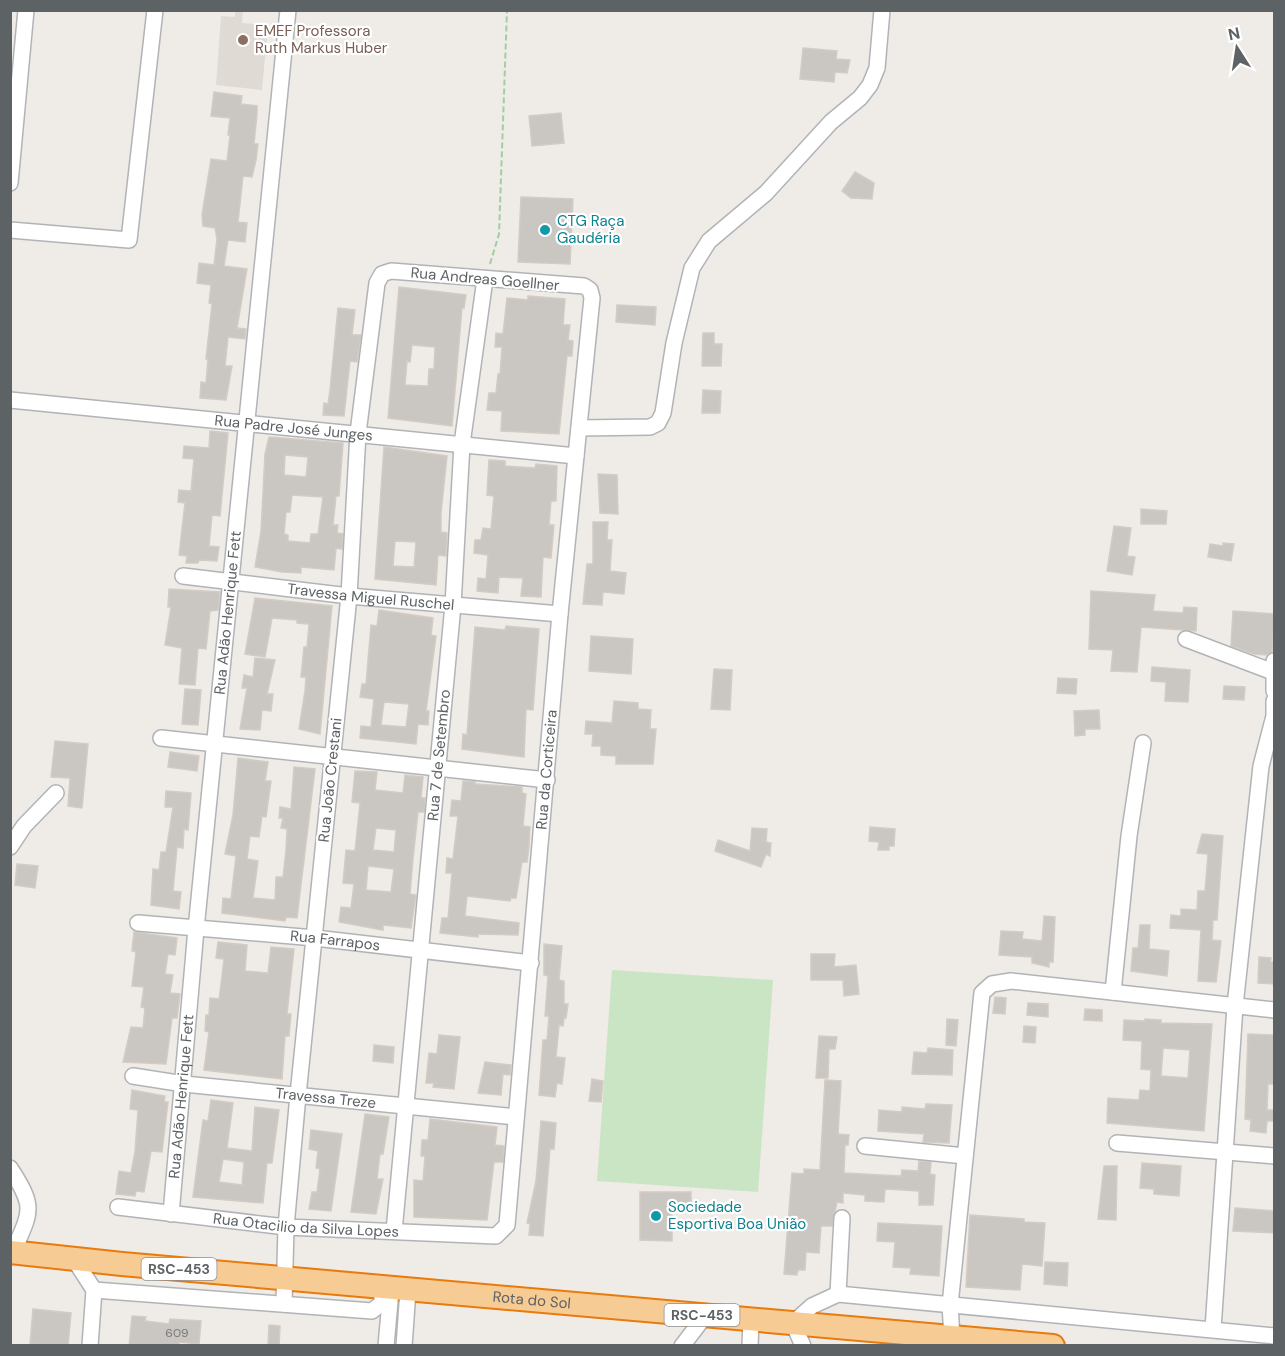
<svg xmlns="http://www.w3.org/2000/svg" width="1285" height="1356" font-family="'DM Sans',sans-serif">
	<rect width="100%" height="100%" fill="#efebe6"/>
	<path fill="#dfdbd4" d="M235 11H243L242 23 268 25 262 90 216 85 221 16 235 17Z"/>
	<path fill="#cae5c4" d="M612 970 773 980 758 1192 597 1181Z"/>
	<g fill="#cac6c2" stroke="#d3ccc4" stroke-width="1.5" fill-rule="evenodd">
		<path d="M803 48 837 51 836 59 850 60 847 73 835 72 834 82 800 79Z"/>
		<path d="M214 92 242 96 241 104 257 106V114L254 144H258L256 160 252 177 243 176 238 222 247 223 245 242 228 240 224 266 247 269 237 328 246 329 245 339 228 337 225 366H232L226 400 200 398 201 382 206 383 208 359H206L212 304 209 303 211 285 197 283 199 263 214 265 217 239 215 228 203 226 202 215 211 159 227 161 230 135H228L230 118 211 116Z"/>
		<path d="M561 113 564 143 532 146 529 116Z"/>
		<path d="M855 172 874 183 872 199 851 198 842 191Z"/>
		<path d="M521 197 573 199 570 264 518 262Z"/>
		<path d="M399 287 466 295 464 308H462L452 426 388 418ZM412 345 435 347 434 369H429L428 386 405 385 407 361 410 362Z"/>
		<path d="M528 296 565 299 563 325H570L568 340 573 341 572 356H567L559 434 501 431 502 411 487 410 489 393H496L498 374H500L502 347H495L496 333 503 334 507 298 528 300Z"/>
		<path d="M617 305 656 307 655 325 616 322Z"/>
		<path d="M338 308 355 310 352 335H361L357 362 350 361 344 416 323 415 324 403 328 404 330 390Z"/>
		<path d="M703 333H714V344H722L721 366H702Z"/>
		<path d="M703 390 721 391 720 413H702Z"/>
		<path d="M210 431 228 433 220 516 212 515 209 546 219 547 217 561 199 560 198 563H186L187 556 179 555 185 503 178 502 179 490 191 491 194 459 183 458 184 446 209 448Z"/>
		<path d="M269 437 343 443 339 496H336L333 525H338L337 533 343 534 342 549 336 548 334 570 301 567V573L282 572 255 567 261 531 265 454ZM285 455 308 457 306 477 284 475ZM292 495 323 497 318 534H311L310 543 288 541V535L284 534 286 512H290Z"/>
		<path d="M384 447 447 456 441 513V532L447 533 446 556 438 555 436 585 375 579ZM395 541 416 542 414 567 393 566Z"/>
		<path d="M489 460 505 461V466L535 468 536 464 557 466 556 501H551L549 525H554L551 558 543 557 541 597 521 596 523 578 499 577 498 593 477 591 478 578 486 579 488 555 474 553 475 540H481L483 528 491 529 494 496 487 495Z"/>
		<path d="M598 474 617 475 618 514 600 513Z"/>
		<path d="M1141 509 1167 511 1166 524H1141Z"/>
		<path d="M593 522H608L607 540H612L610 571 626 573 624 594 603 592 602 605 583 604 587 564H593Z"/>
		<path d="M1114 526 1131 528 1127 556 1135 557 1132 575 1107 571Z"/>
		<path d="M1223 543 1234 544 1231 561 1208 557 1210 544 1223 546Z"/>
		<path d="M169 589 220 592 218 610 210 611 206 649 198 648 195 685 179 684 182 648 165 645 171 607H168Z"/>
		<path d="M1091 591 1155 595 1153 611 1183 613 1184 607 1197 608 1196 631 1141 627 1137 672 1111 671 1113 650 1089 649Z"/>
		<path d="M255 598 332 606 320 734 299 729 305 691 306 677H301L304 647H307L309 624 297 623V620L272 618 265 657 245 654Z"/>
		<path d="M379 610 433 618 431 635 436 636 426 711H429L428 725 418 724 416 744 360 738 361 726 371 727 374 699 360 697 362 684H366L371 625 377 626ZM384 702 409 704 406 727 381 725Z"/>
		<path d="M1233 611 1275 614 1272 652 1267 655 1254 654 1231 646Z"/>
		<path d="M506 626 539 629 533 710 526 709 524 757 462 749 463 734 467 735 475 627 505 630Z"/>
		<path d="M591 636 633 639 631 674 589 671Z"/>
		<path d="M255 658 275 660 267 694H273L271 711 262 710 260 730 240 729 247 688H242L244 675 253 677Z"/>
		<path d="M1152 667 1190 670 1188 702 1165 701 1166 682 1151 681Z"/>
		<path d="M714 669 732 670 730 710 711 709Z"/>
		<path d="M1058 678 1077 679 1076 694 1057 693Z"/>
		<path d="M1224 686 1245 687 1244 700 1223 699Z"/>
		<path d="M185 689 201 690 198 725 182 724Z"/>
		<path d="M614 701 638 703V709L651 710 650 729H656L653 764H616V756L601 755V746H592L593 734H585L586 721 612 723Z"/>
		<path d="M1099 710 1100 729H1085V735L1075 736 1074 711Z"/>
		<path d="M55 741 88 744 82 808 68 806 70 778 51 777Z"/>
		<path d="M170 752 199 756 197 771 168 767Z"/>
		<path d="M238 758 268 762 265 781H271L266 817 262 816 259 837 250 836 247 859 258 861 253 898 275 900 276 877H283L286 850 287 829 281 828 283 818H279L280 807 291 809 294 767 315 769 297 918 286 917 285 921 222 913 223 898 231 899 236 856 225 854 233 815Z"/>
		<path d="M355 771 377 772 375 790 403 793 405 775 423 777 421 798H425L424 812H418L413 859 410 894 416 895 411 928 383 925V930L339 922 341 907 351 908 354 884 343 883 346 850 355 851 360 803 352 802ZM376 828 396 830 394 852 373 850ZM368 866 394 869 391 892 366 890Z"/>
		<path d="M463 781 475 782V784L522 787V793L526 794 523 826 530 827 529 846 527 862H522L516 898H511L510 901 467 896 465 916 519 923 518 935 478 934V937L440 933 442 918H448L452 873H446L447 858 453 859 458 816H450L452 800 461 801Z"/>
		<path d="M166 791 191 793 188 830 184 829 183 848 177 847 173 891 181 892 179 909 151 905 153 869 159 870 161 852H166L173 807H165Z"/>
		<path d="M870 827 895 829 894 846H889V850H878L879 842 869 841Z"/>
		<path d="M752 828 767 829 766 842 771 843 770 856 766 854 761 867 715 851 718 840 750 851Z"/>
		<path d="M1202 834 1223 836 1217 920H1213L1212 940 1221 941 1216 982 1198 981 1201 930 1170 928 1171 915 1181 916V909L1197 910 1198 891H1205L1208 854 1197 853Z"/>
		<path d="M17 864 38 866 35 888 15 885Z"/>
		<path d="M1044 916 1055 917 1053 962H1049V967L1032 963V957L999 955 1001 931 1023 932 1022 939 1042 941Z"/>
		<path d="M1140 925H1150L1149 949 1169 951 1167 976 1131 971 1133 948H1138Z"/>
		<path d="M134 932 177 938 175 955 168 954 165 974 173 975 170 993 180 994 177 1018H172L166 1064 123 1062 131 1027 143 1028 145 1008 141 1007 144 987 132 986 136 952 132 951Z"/>
		<path d="M218 942 247 945 245 971 268 973 271 947 294 949 287 1014H291L289 1036H285L282 1079 204 1070 209 1032 205 1031 206 1015H209L210 998 219 999 221 984 224 959 216 958Z"/>
		<path d="M544 944 562 946 559 980 564 981V1004H568L566 1018H564L563 1026 559 1025 556 1057 565 1058 562 1084 557 1083 555 1097 539 1095 543 1040H547L549 1016H545L548 976 544 975Z"/>
		<path d="M811 954H835L834 967 856 965 859 994 844 996 843 980H811Z"/>
		<path d="M1259 957 1271 958 1270 962H1275V984L1258 983Z"/>
		<path d="M995 997 1006 998 1005 1014 993 1013Z"/>
		<path d="M1028 1003 1048 1004V1017L1027 1015Z"/>
		<path d="M1085 1009 1102 1010V1021L1084 1020Z"/>
		<path d="M947 1019 958 1020 956 1046 946 1045Z"/>
		<path d="M1145 1019 1161 1020V1023L1212 1024 1204 1131 1107 1123 1108 1098 1139 1100 1140 1090 1150 1091 1151 1070 1141 1069 1142 1041 1123 1040 1124 1020 1145 1021ZM1163 1048 1190 1050 1188 1078 1161 1076Z"/>
		<path d="M1024 1026 1036 1027 1035 1043 1023 1042Z"/>
		<path d="M1248 1034 1275 1035V1084H1268L1267 1110H1275V1121H1267L1266 1133 1250 1131 1251 1120 1245 1119Z"/>
		<path d="M439 1035 460 1037 454 1089 433 1087 434 1083H426L429 1053 437 1054Z"/>
		<path d="M819 1036 837 1037 835 1049H829L828 1078H816Z"/>
		<path d="M374 1045 394 1047 393 1063 373 1061Z"/>
		<path d="M928 1048 953 1050 952 1075 912 1074 914 1052 927 1053Z"/>
		<path d="M485 1062 511 1065 510 1075 503 1074 501 1095 478 1093Z"/>
		<path d="M592 1079 603 1081 601 1102 589 1101Z"/>
		<path d="M825 1080 841 1081 838 1134 849 1135 848 1145H845L844 1173 901 1176 902 1170 918 1171 919 1161 931 1162 930 1174 935 1175 933 1205H919V1191L885 1189 884 1202 865 1201V1195L843 1193V1203L837 1202 832 1226H821L819 1253 806 1252 805 1270H798L797 1275 784 1274 792 1173 804 1174V1169L820 1170Z"/>
		<path d="M132 1090 165 1096 164 1102H168L162 1152 151 1151 144 1192 136 1191 135 1196 116 1194 119 1171 131 1173 135 1152 138 1110 130 1109Z"/>
		<path d="M211 1100 233 1103 227 1148 252 1151 255 1107 279 1110 272 1163H267L263 1203 193 1197 203 1120 208 1121ZM223 1159 244 1162 242 1185 219 1182Z"/>
		<path d="M926 1104 952 1105 949 1143 923 1142 924 1134 878 1131 879 1110 902 1112V1107L925 1109Z"/>
		<path d="M365 1114 389 1117 383 1154H380L377 1179H383L376 1214 351 1212Z"/>
		<path d="M430 1119 497 1127 495 1145 504 1146 503 1162H494L487 1220 414 1217V1180L423 1181 425 1156H421L422 1140H428Z"/>
		<path d="M541 1121 556 1123 554 1149H550L543 1236 529 1235 530 1224 527 1223 536 1181Z"/>
		<path d="M311 1130 342 1134 331 1211 309 1209 312 1192H317L320 1169 316 1168 318 1151 309 1149Z"/>
		<path d="M1142 1163 1181 1166 1179 1196 1154 1194V1189L1140 1188Z"/>
		<path d="M1104 1166H1117L1116 1220 1098 1219Z"/>
		<path d="M640 1192H691V1211H672V1241L640 1240Z"/>
		<path d="M1235 1208 1275 1211V1233L1233 1231Z"/>
		<path d="M970 1215 1024 1219V1222L1045 1223 1042 1266 1022 1264 1020 1290 966 1287Z"/>
		<path d="M878 1223 942 1226 939 1276 910 1274 911 1268 893 1267 895 1242 877 1241Z"/>
		<path d="M1045 1262 1068 1263 1067 1286 1044 1284Z"/>
		<path d="M33 1309 71 1313 68 1346 30 1344Z"/>
		<path d="M132 1316 146 1317 145 1321 169 1324 170 1319 201 1321 199 1344 179 1342V1346H129Z"/>
		<path d="M269 1325 280 1326 279 1346H268Z"/>
	</g>
	<g fill="none" stroke-linecap="round" stroke-linejoin="round">
		<defs>
			<g id="minor">
				<path d="M10 183 26 10"/>
				<path d="M10 230 129 240 155 10"/>
				<path id="s1" d="M10 400 576 456"/>
				<path d="M579 428 650 427 658 423 663 413 674 343 692 268 709 241 766 193 831 122 860 98 870 85 877 68 882 10"/>
				<path id="s2" d="M183 576 349 596 560 614"/>
				<path d="M1186 639 1273 672"/>
				<path d="M1274 661V691"/>
				<path d="M161 738 547 780"/>
				<path d="M10 847 24 826 56 793"/>
				<path id="s3" d="M138 923 315 938 531 963"/>
				<path d="M1113 992 1129 836 1143 743"/>
				<path id="s4" d="M133 1076 184 1084 516 1117"/>
				<path d="M1117 1143 1274 1156"/>
				<path d="M865 1146 965 1156"/>
				<path d="M10 1168C36 1208 31 1211 13 1252"/>
				<path id="s5" d="M118 1207 286 1227 496 1236 507 1225 560 614 592 298 590 290 584 286 391 271 382 274 377 283 358 433 349 596 298 1095 286 1227 284 1304"/>
				<path id="s6" d="M171 1214 196 929 288 10"/>
				<path id="s7" d="M394 1231 453 605 462 444 485 279"/>
				<path d="M74 1259 94 1290"/>
				<path d="M94 1290 372 1311 382 1303V1286"/>
				<path d="M838 1294 842 1218"/>
				<path d="M1213 1329 1235 1006 1261 766 1274 716V701"/>
				<path d="M949 1344 952 1337 950 1305 982 993 992 984 1011 981 1274 1010"/>
				<path d="M90 1346 94 1290"/>
				<path d="M386 1346 391 1290"/>
				<path d="M404 1346 408 1290"/>
				<path d="M682 1346 705 1316"/>
				<path d="M750 1346 751 1320"/>
				<path d="M803 1346 793 1323 812 1306 838 1294 1274 1336"/>
			</g>
			<g id="highway">
				<path id="s8" d="M10 1252 122 1264 1053 1346"/>
			</g>
		</defs>
		<use href="#minor" stroke="#b1b4b7" stroke-width="18"/>
		<use href="#highway" stroke="#e97a0c" stroke-width="26"/>
		<path stroke="#a2cda5" stroke-width="2" stroke-dasharray="6 3" stroke-linecap="butt" d="M490 264 499 234 507 10"/>
		<use href="#minor" stroke="#fff" stroke-width="15"/>
		<use href="#highway" stroke="#f7cb94" stroke-width="22"/>
	</g>
	<circle fill="#8d6e63" stroke="#fff" stroke-width="2" cx="243" cy="40" r="6"/>
	<g fill="#0f9aa8" stroke="#fff" stroke-width="2">
		<circle cx="545" cy="230" r="6"/>
		<circle cx="656" cy="1216" r="6"/>
	</g>
	<g text-anchor="middle" stroke-width="4.5" stroke-linejoin="round" paint-order="stroke">
		<g font-size="12" fill="#787b7c">
			<text x="177" y="1337">609</text>
		</g>
		<g fill="#fff" stroke="#8e9193" stroke-width="1.5">
			<rect x="141.5" y="1258" width="75" height="22" rx="4.5"/>
			<rect x="664.5" y="1304" width="75" height="22" rx="4.5"/>
		</g>
		<g font-size="14" font-weight="bold" fill="#5d6265">
			<text x="179" y="1274">RSC-453</text>
			<text x="702" y="1320">RSC-453</text>
		</g>
		<g font-size="15" fill="#785e54" stroke="#fff" text-anchor="start">
			<text x="255" y="36">EMEF Professora<tspan x="255" dy="17">Ruth Markus Huber</tspan></text>
		</g>
		<g font-size="15" fill="#0d838f" stroke="#fff" text-anchor="start">
			<text x="557" y="226">CTG Raça<tspan x="557" dy="17">Gaudéria</tspan></text>
			<text x="668" y="1212">Sociedade<tspan x="668" dy="17">Esportiva Boa União</tspan></text>
		</g>
		<g font-size="15" fill="#5d6265" stroke="#fff">
			<text transform="translate(485 279) rotate(5)" y="5">Rua Andreas Goellner</text>
			<text dy="5" stroke="none"><textPath href="#s1" startOffset="285">Rua Padre José Junges</textPath></text>
			<text dy="5" stroke="none"><textPath href="#s2" startOffset="189">Travessa Miguel Ruschel</textPath></text>
			<text dy="5" stroke="none"><textPath href="#s6" startOffset="604">Rua Adão Henrique Fett</textPath></text>
			<text dy="5" stroke="none"><textPath href="#s7" startOffset="478">Rua 7 de Setembro</textPath></text>
			<text dy="5" stroke="none"><textPath href="#s5" startOffset="852">Rua da Corticeira</textPath></text>
			<text transform="translate(330 780) rotate(-84)" y="5">Rua João Crestani</text>
			<text dy="5" stroke="none"><textPath href="#s3" startOffset="198">Rua Farrapos</textPath></text>
			<text dy="5" stroke="none"><textPath href="#s6" startOffset="118">Rua Adão Henrique Fett</textPath></text>
			<text dy="5" stroke="none"><textPath href="#s4" startOffset="194">Travessa Treze</textPath></text>
			<text dy="5" stroke="none"><textPath href="#s5" startOffset="189">Rua Otacilio da Silva Lopes</textPath></text>
			<text dy="5" stroke="none"><textPath href="#s8" startOffset="524">Rota do Sol</textPath></text>
		</g>
	</g>
	<rect width="1285" height="1356" fill="none" stroke="#5d6265" stroke-width="24"/>
	<g transform="translate(1237 48) rotate(348)" stroke="#ffffff" stroke-width="4.5" paint-order="stroke">
	<path d="M0-4.5L10 22L0 15L-10 22Z" fill="#5d6265"/>
	<text y="-9" font-size="16" font-weight="bold" text-anchor="middle" fill="#5d6265">N</text>
	</g>
</svg>
